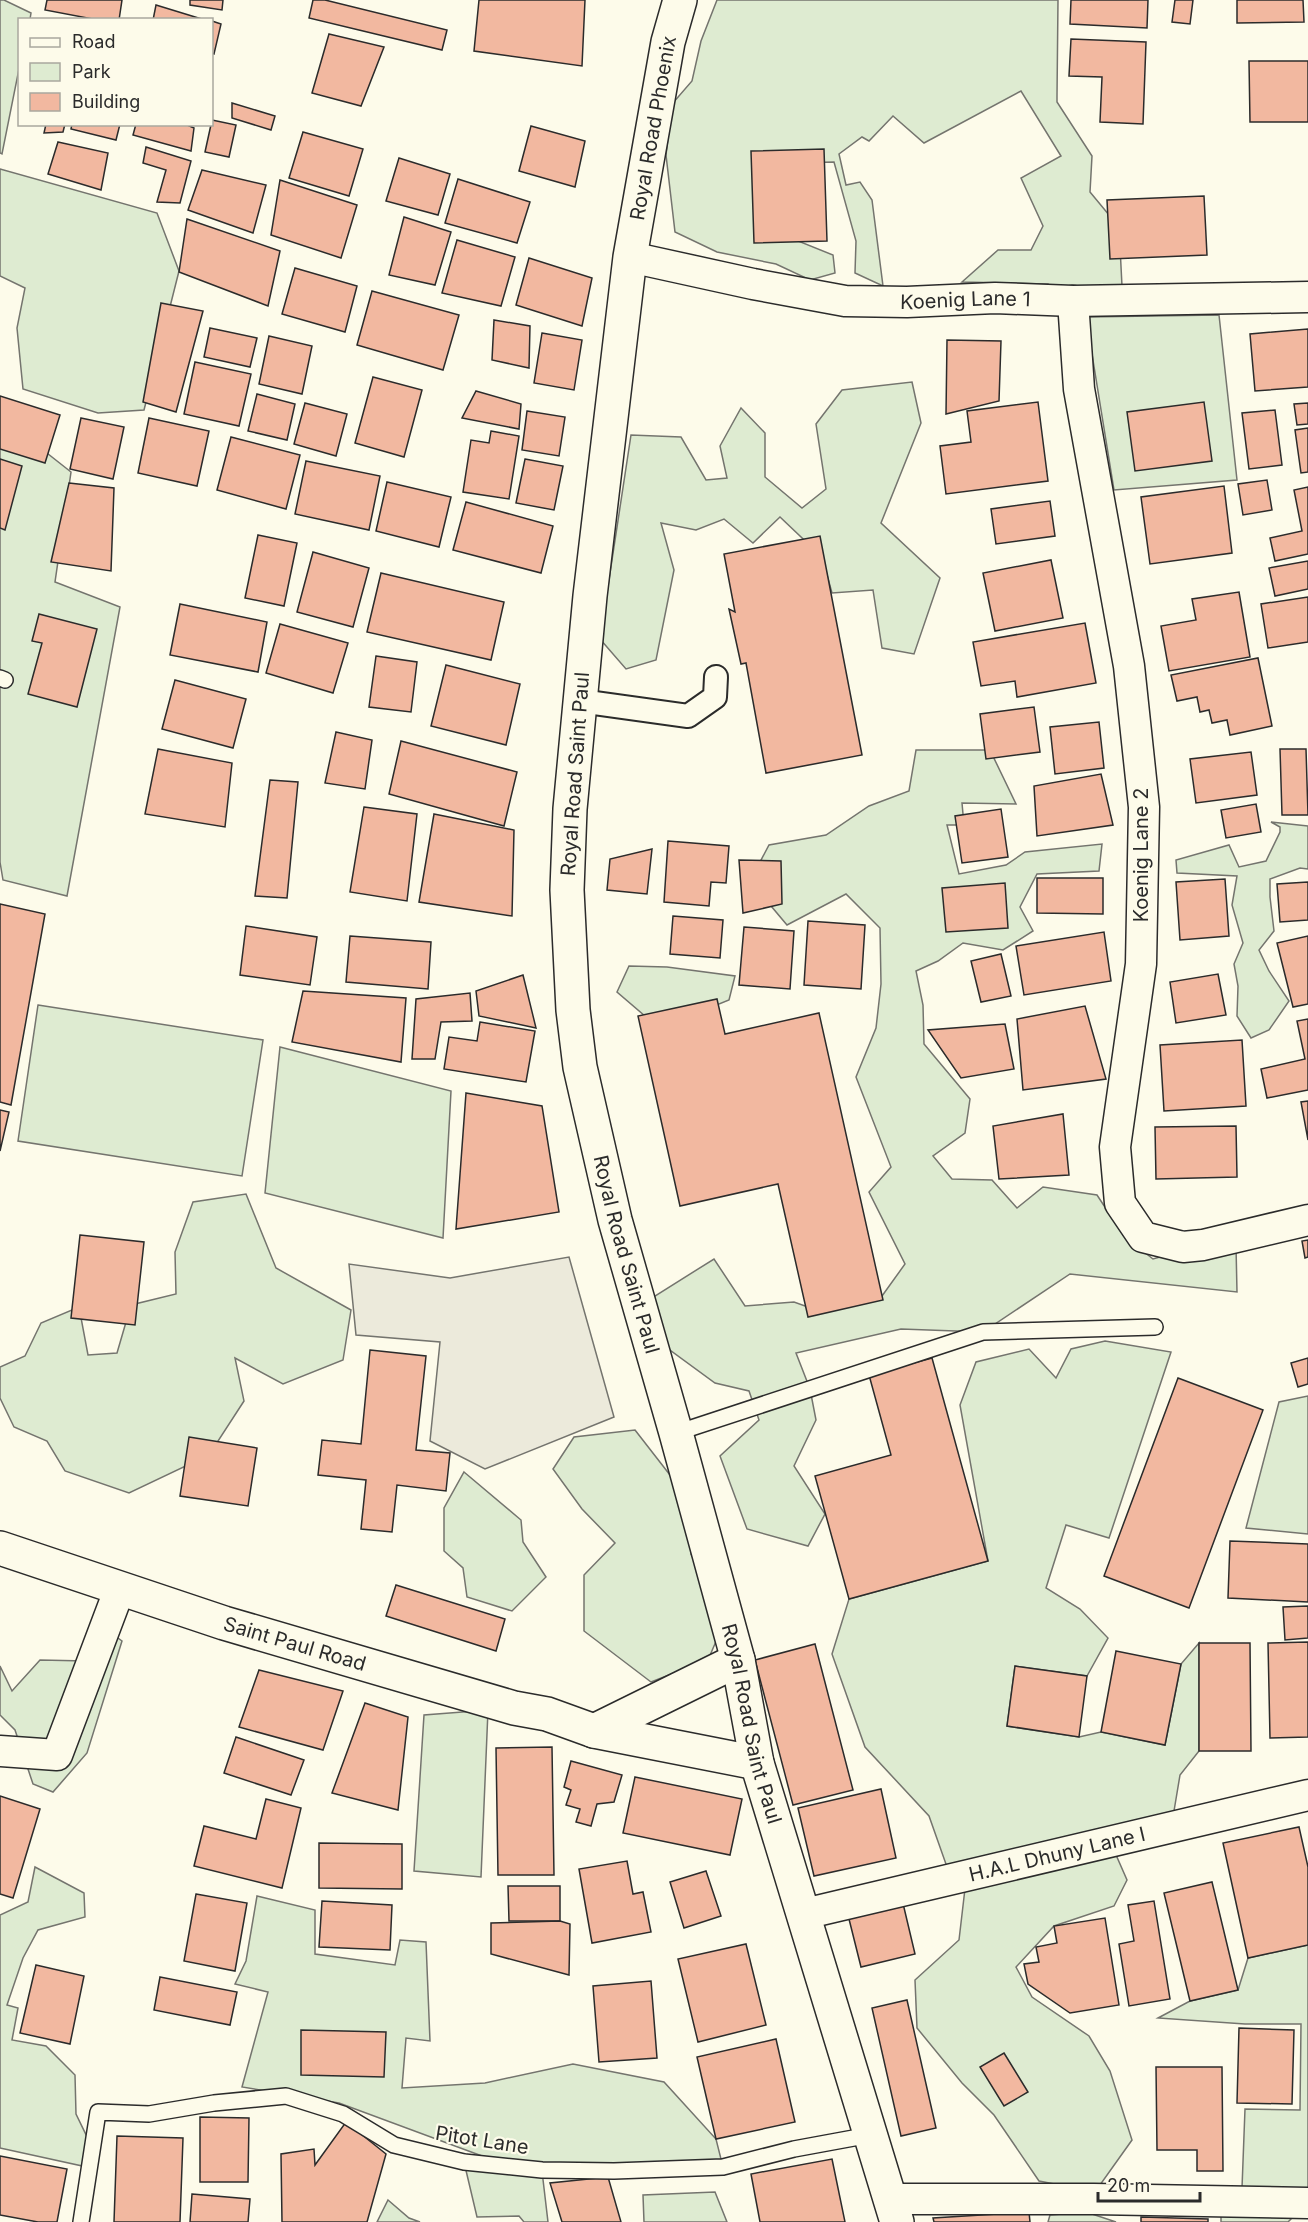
<svg xmlns="http://www.w3.org/2000/svg" width="1308" height="2222" font-family="Inter,sans-serif">
	<rect width="100%" height="100%" fill="#fdfbea"/>
	<g fill="#deebd1" stroke="#74746e" stroke-width="1.5">
		<path d="M0 0H4L31 13 30 19 20 20 19 69 2 154 0 153Z"/>
		<path d="M717 0H1058L1057 96V102L1092 156 1090 192 1119 227 1122 286 1088 307 1048 284 962 282 998 250H1031L1043 226 1021 178 1061 156 1021 91 924 143 893 116 869 141 862 137 839 154 846 185 860 182 872 200 883 286 855 273 856 241 834 162 757 164 793 239 833 255 835 273 810 280 776 264 717 252 675 232 666 155 672 104 692 81 701 41Z"/>
		<path d="M0 169 157 213 179 271 144 410 98 413 23 389 17 328 25 288 0 276Z"/>
		<path d="M1219 315 1237 480 1114 490 1086 317Z"/>
		<path d="M912 382 921 423 881 523 940 578 914 654 882 648 873 590 832 593 822 557 780 517 753 543 724 519 696 530 661 523 674 570 656 660 626 669 600 639 631 435 681 437 706 480 727 478 720 446 741 408 765 433V477L802 508 826 489 816 424 842 390Z"/>
		<path d="M0 416 71 472 55 582 120 607 67 896 3 880 0 862Z"/>
		<path d="M916 750H990L1016 804 962 803 964 825H947L959 874 1006 865 1025 852 1102 844 1099 871 1037 874 1020 907 1033 931 1003 950 963 943 938 961 916 971 923 1005 924 1044 970 1099 965 1133 933 1156 952 1179 992 1180 1017 1208 1043 1187 1097 1195 1124 1236 1153 1259 1203 1245 1236 1246 1237 1292 1070 1274 983 1332 901 1329 796 1353 810 1389 816 1420 794 1466 825 1514 808 1546 747 1529 720 1456 759 1420 749 1391 715 1383 659 1342 647 1301 714 1259 745 1306 794 1302 819 1311 882 1296 905 1264 869 1192 891 1167 856 1077 876 1028 881 984 880 928 846 894 787 925 750 881 769 845 826 835 869 806 909 791Z"/>
		<path d="M1271 822 1308 826V869L1300 868 1270 879V897L1274 931 1259 950 1269 971 1289 1001 1269 1030 1251 1038 1237 1016 1238 986 1234 964 1243 943 1232 905 1237 876 1177 873 1176 860 1229 845 1239 867 1266 861 1280 832V827Z"/>
		<path d="M629 966 667 967 735 976 729 1000 687 1017 645 1016 617 992Z"/>
		<path d="M38 1005 263 1040 242 1176 18 1141Z"/>
		<path d="M280 1047 451 1091 443 1238 265 1193Z"/>
		<path d="M246 1194 276 1268 351 1310 343 1360 283 1384 235 1358 244 1401 209 1455 129 1493 65 1471 47 1441 14 1427 0 1398V1367L25 1356 41 1323 79 1307 88 1355 117 1353 131 1305 176 1294 175 1252 193 1202Z"/>
		<path d="M1105 1341 1171 1352 1109 1538 1066 1525 1046 1588 1080 1609 1108 1638 1087 1676 1015 1666 1007 1726 1079 1737 1101 1732 1165 1745 1181 1664 1199 1643V1751L1180 1775 1173 1817 1106 1832 1127 1880 1114 1906 1054 1926 1016 1967 1032 1997 1089 2036 1110 2071 1132 2140 1095 2192 1039 2181 994 2115 962 2083 917 2028 915 1980 959 1940 968 1863 947 1867 929 1816 865 1747 832 1654 849 1599 988 1561 960 1405 976 1362 1029 1349 1056 1378 1071 1349Z"/>
		<path d="M1308 1396V1534L1246 1528 1279 1402Z"/>
		<path d="M635 1430 698 1511 691 1554 726 1618 708 1660 651 1682 584 1631V1575L615 1543 582 1509 553 1469 574 1437Z"/>
		<path d="M464 1472 521 1520 523 1542 546 1577 512 1611 467 1597 463 1568 444 1551V1508Z"/>
		<path d="M111 1633 122 1641 87 1753 53 1792 33 1784 15 1730 0 1715V1666L12 1691 40 1660 86 1661Z"/>
		<path d="M488 1710 481 1877 414 1871 424 1715Z"/>
		<path d="M35 1867 84 1893 85 1917 38 1930 23 1958 7 2005 18 2008 12 2040 46 2046 75 2075 76 2114 90 2143 87 2167 0 2148V1915L28 1902Z"/>
		<path d="M257 1896 315 1910V1954L395 1965 400 1940 426 1942 430 2041 406 2038 402 2088 485 2083 573 2064 664 2082 716 2139 723 2167 542 2171 548 2222H524L519 2216 477 2217 464 2162 536 2169 482 2156 339 2103 242 2087 268 1992 235 1984 246 1961Z"/>
		<path d="M1308 1945V2189L1242 2188 1245 2109 1300 2110 1301 2024H1245L1158 2018 1190 2001 1238 1990 1248 1958Z"/>
		<path d="M715 2192 727 2222H644L643 2195Z"/>
		<path d="M388 2200 409 2218 420 2222H377Z"/>
		<path d="M1221 2208 1300 2210 1288 2222H1221Z"/>
		<path d="M1086 2212 1116 2222H1048L1050 2215Z"/>
	</g>
	<path fill="#eceadb" stroke="#74746e" stroke-width="1.5" d="M569 1257 614 1417 485 1469 430 1441 440 1342 356 1335 349 1264 450 1278Z"/>
	<g fill="#f2b8a0" stroke="#2b2b2b" stroke-width="1.5">
		<path d="M47 0H122L119 20H98L45 10Z"/>
		<path d="M190 0H223L222 10 190 5Z"/>
		<path d="M313 0H325L447 30 442 50 309 18Z"/>
		<path d="M479 0H585L582 66 474 51Z"/>
		<path d="M1071 0H1148L1147 28 1070 24Z"/>
		<path d="M1175 0H1193L1190 24 1172 22Z"/>
		<path d="M1237 0H1303L1304 22 1237 23Z"/>
		<path d="M156 5 205 20H153Z"/>
		<path d="M212 21 221 24 214 54 212 53Z"/>
		<path d="M329 34 384 47 361 106 312 93Z"/>
		<path d="M1071 39 1146 42 1143 124 1100 122 1102 77 1069 76Z"/>
		<path d="M1249 61H1308V122H1250Z"/>
		<path d="M232 103 275 116 271 130 232 118Z"/>
		<path d="M212 120 236 125 229 157 205 152Z"/>
		<path d="M46 124H65L63 132 44 133Z"/>
		<path d="M72 124H120L116 140 71 129Z"/>
		<path d="M136 124H185L194 128 191 151 133 135Z"/>
		<path d="M531 126 585 141 575 187 519 171Z"/>
		<path d="M303 132 363 149 349 196 289 178Z"/>
		<path d="M58 142 108 153 101 190 48 174Z"/>
		<path d="M146 147 191 161 180 203 157 202 166 170 143 163Z"/>
		<path d="M824 149 827 241 754 243 751 151Z"/>
		<path d="M399 158 450 174 438 215 386 201Z"/>
		<path d="M202 170 266 185 253 233 188 210Z"/>
		<path d="M458 179 530 202 517 243 445 223Z"/>
		<path d="M280 180 357 205 341 258 271 235Z"/>
		<path d="M1204 196 1207 255 1110 259 1107 200Z"/>
		<path d="M404 217 451 232 435 285 389 275Z"/>
		<path d="M187 219 280 251 268 306 179 272Z"/>
		<path d="M457 240 515 257 501 306 442 293Z"/>
		<path d="M529 258 592 278 582 326 516 305Z"/>
		<path d="M295 268 357 286 345 332 282 314Z"/>
		<path d="M372 291 459 315 443 370 357 345Z"/>
		<path d="M161 303 203 311 176 412 143 402Z"/>
		<path d="M494 320 530 326 529 368 492 360Z"/>
		<path d="M210 328 257 338 250 367 204 357Z"/>
		<path d="M1308 329V387L1255 391 1250 334Z"/>
		<path d="M542 333 582 340 574 390 534 383Z"/>
		<path d="M269 336 312 346 302 394 259 384Z"/>
		<path d="M947 340 1001 341 999 401 946 414Z"/>
		<path d="M195 362 251 374 239 426 184 414Z"/>
		<path d="M373 377 422 390 404 457 355 443Z"/>
		<path d="M476 391 521 404 519 429 462 418Z"/>
		<path d="M257 394 295 404 287 440 248 431Z"/>
		<path d="M0 396 60 415 45 463 0 449Z"/>
		<path d="M1038 402 1048 481 946 494 940 446 971 442 967 411Z"/>
		<path d="M1204 402 1212 461 1135 471 1127 412Z"/>
		<path d="M305 403 347 414 336 456 294 444Z"/>
		<path d="M1308 403V424L1297 425 1294 404Z"/>
		<path d="M1275 410 1282 465 1249 469 1242 413Z"/>
		<path d="M527 411 565 417 559 456 522 450Z"/>
		<path d="M81 418 124 427 113 479 70 469Z"/>
		<path d="M149 418 209 431 197 486 138 473Z"/>
		<path d="M1308 428V472L1301 473 1295 430Z"/>
		<path d="M491 431 519 436 509 499 463 492 471 440 489 443Z"/>
		<path d="M231 437 300 455 286 509 217 490Z"/>
		<path d="M0 459 22 466 5 530 0 528Z"/>
		<path d="M525 459 563 466 554 510 516 503Z"/>
		<path d="M306 461 380 476 369 530 295 514Z"/>
		<path d="M1267 480 1272 510 1243 515 1238 484Z"/>
		<path d="M387 482 451 497 439 547 376 531Z"/>
		<path d="M69 483 114 488 111 571 51 562Z"/>
		<path d="M1224 486 1232 553 1150 564 1141 497Z"/>
		<path d="M1308 487V554L1275 561 1270 538 1302 531 1294 490Z"/>
		<path d="M1050 501 1055 536 996 544 991 509Z"/>
		<path d="M466 502 553 526 541 573 453 550Z"/>
		<path d="M258 535 297 543 284 606 245 598Z"/>
		<path d="M820 536 862 755 766 773 746 663 741 664 729 609 735 612 724 554Z"/>
		<path d="M313 552 369 568 353 627 297 612Z"/>
		<path d="M1051 560 1063 618 995 631 983 573Z"/>
		<path d="M1308 561V589L1275 596 1269 568Z"/>
		<path d="M381 573 504 602 491 660 367 632Z"/>
		<path d="M1239 592 1250 657 1169 671 1161 626 1196 620 1192 599Z"/>
		<path d="M1308 597V642L1268 648 1261 604Z"/>
		<path d="M180 604 267 622 258 672 170 655Z"/>
		<path d="M39 614 97 629 77 707 28 694 42 643 32 641Z"/>
		<path d="M1085 623 1096 683 1017 697 1015 681 981 686 973 642Z"/>
		<path d="M280 624 348 643 333 693 266 673Z"/>
		<path d="M376 656 417 662 411 712 369 707Z"/>
		<path d="M1258 658 1272 726 1230 735 1227 720 1212 723 1209 710 1200 712 1197 697 1177 701 1171 675Z"/>
		<path d="M446 665 520 684 506 745 431 726Z"/>
		<path d="M175 680 246 699 233 748 162 729Z"/>
		<path d="M1034 707 1040 752 986 759 980 714Z"/>
		<path d="M1099 722 1104 768 1055 774 1050 727Z"/>
		<path d="M336 732 372 740 365 789 325 783Z"/>
		<path d="M401 741 517 772 504 826 389 794Z"/>
		<path d="M158 749 232 763 225 827 145 814Z"/>
		<path d="M1280 749H1306L1308 815H1282Z"/>
		<path d="M1251 752 1257 795 1196 803 1190 759Z"/>
		<path d="M1101 774 1113 825 1037 836 1034 786Z"/>
		<path d="M270 780 298 782 287 898 255 896Z"/>
		<path d="M1256 804 1261 832 1226 838 1221 810Z"/>
		<path d="M364 807 417 814 407 901 350 892Z"/>
		<path d="M1001 809 1008 857 962 863 955 816Z"/>
		<path d="M434 814 514 830 512 916 419 902Z"/>
		<path d="M668 841 729 846 726 883 711 882 709 906 664 902Z"/>
		<path d="M652 849 647 894 607 890 610 859Z"/>
		<path d="M739 860 781 861 782 904 743 913Z"/>
		<path d="M1037 878H1103V914L1037 913Z"/>
		<path d="M1225 879 1229 936 1180 940 1176 882Z"/>
		<path d="M1308 882V920L1280 922 1277 884Z"/>
		<path d="M1005 883 1008 928 946 932 942 888Z"/>
		<path d="M0 904 45 914 11 1105 0 1102Z"/>
		<path d="M673 916 723 920 720 958 670 954Z"/>
		<path d="M808 921 865 925 861 989 804 985Z"/>
		<path d="M246 926 317 937 310 985 240 975Z"/>
		<path d="M744 927 794 931 790 989 739 985Z"/>
		<path d="M1104 932 1111 981 1024 995 1016 946Z"/>
		<path d="M350 936 431 942 428 989 346 982Z"/>
		<path d="M1308 936V1004L1293 1007 1277 943Z"/>
		<path d="M1001 954 1011 996 981 1002 971 961Z"/>
		<path d="M1218 974 1226 1015 1176 1023 1170 982Z"/>
		<path d="M523 975 536 1028 479 1016 476 991Z"/>
		<path d="M303 991 406 998 401 1062 292 1042Z"/>
		<path d="M470 993 472 1021 441 1022 435 1059H412L416 999Z"/>
		<path d="M717 999 725 1034 819 1013 883 1300 808 1317 778 1184 680 1206 638 1016Z"/>
		<path d="M1085 1006 1106 1079 1023 1090 1017 1019Z"/>
		<path d="M1308 1019V1090L1267 1098 1261 1069 1305 1059 1297 1021Z"/>
		<path d="M480 1022 535 1031 526 1082 444 1069 449 1037 477 1041Z"/>
		<path d="M1005 1024 1014 1069 961 1078 928 1030Z"/>
		<path d="M1242 1040 1246 1106 1164 1111 1160 1045Z"/>
		<path d="M466 1093 542 1106 559 1212 456 1229Z"/>
		<path d="M1308 1101V1140L1301 1102Z"/>
		<path d="M0 1110 9 1112 0 1151Z"/>
		<path d="M1063 1114 1069 1175 999 1179 993 1126Z"/>
		<path d="M1236 1126 1237 1177 1156 1179 1155 1127Z"/>
		<path d="M80 1235 144 1242 135 1325 71 1318Z"/>
		<path d="M1308 1240V1257L1305 1258 1302 1241Z"/>
		<path d="M370 1350 426 1356 416 1450 450 1453 446 1491 397 1485 392 1532 361 1529 366 1480 318 1475 322 1440 361 1444Z"/>
		<path d="M932 1358 988 1561 849 1599 815 1476 891 1455 869 1375Z"/>
		<path d="M1308 1358V1384L1298 1387 1291 1363Z"/>
		<path d="M1178 1378 1263 1410 1189 1608 1104 1576Z"/>
		<path d="M189 1437 257 1448 248 1506 180 1496Z"/>
		<path d="M1230 1541 1308 1544V1602L1228 1598Z"/>
		<path d="M396 1585 505 1619 496 1651 386 1616Z"/>
		<path d="M1308 1606V1638L1285 1640 1283 1607Z"/>
		<path d="M1308 1642V1737L1270 1738 1268 1643Z"/>
		<path d="M1199 1643H1250L1251 1751H1199Z"/>
		<path d="M815 1644 853 1790 793 1805 755 1660Z"/>
		<path d="M1116 1651 1181 1664 1165 1745 1101 1732Z"/>
		<path d="M1015 1666 1087 1676 1079 1737 1007 1726Z"/>
		<path d="M259 1670 343 1691 323 1750 239 1727Z"/>
		<path d="M365 1703 408 1717 398 1810 332 1793Z"/>
		<path d="M236 1737 304 1760 291 1795 224 1773Z"/>
		<path d="M552 1747 554 1875H498L496 1748Z"/>
		<path d="M571 1761 622 1775 614 1802 597 1804 591 1826 576 1822 580 1809 566 1805 571 1790 564 1787Z"/>
		<path d="M635 1777 742 1799 730 1855 623 1833Z"/>
		<path d="M881 1789 896 1858 814 1876 798 1808Z"/>
		<path d="M0 1796 40 1809 13 1898 0 1894Z"/>
		<path d="M266 1799 301 1808 282 1888 194 1866 204 1826 256 1839Z"/>
		<path d="M1299 1827 1308 1867V1945L1248 1958 1223 1843Z"/>
		<path d="M319 1843 402 1844V1889L319 1888Z"/>
		<path d="M627 1861 633 1894 643 1892 651 1932 592 1943 579 1869Z"/>
		<path d="M706 1871 721 1916 684 1928 670 1882Z"/>
		<path d="M1212 1882 1238 1990 1190 2001 1164 1893Z"/>
		<path d="M508 1886H560V1921H509Z"/>
		<path d="M196 1894 247 1903 235 1971 184 1961Z"/>
		<path d="M901 1895 915 1954 861 1967 846 1907Z"/>
		<path d="M322 1901 392 1905 390 1950 319 1947Z"/>
		<path d="M1154 1901 1170 1999 1129 2006 1119 1944 1134 1941 1128 1905Z"/>
		<path d="M1105 1918 1119 2005 1070 2013 1028 1984 1024 1964 1039 1962 1036 1947 1057 1943 1054 1926Z"/>
		<path d="M560 1921 570 1924 569 1975 491 1954V1923Z"/>
		<path d="M746 1944 766 2025 698 2042 678 1959Z"/>
		<path d="M36 1965 84 1976 70 2044 20 2033Z"/>
		<path d="M160 1977 237 1992 230 2025 154 2010Z"/>
		<path d="M651 1981 657 2058 599 2062 593 1986Z"/>
		<path d="M907 2000 936 2128 901 2136 872 2008Z"/>
		<path d="M1239 2028 1294 2030 1292 2104 1237 2103Z"/>
		<path d="M301 2030 386 2032 384 2077 301 2075Z"/>
		<path d="M776 2039 795 2122 716 2139 697 2057Z"/>
		<path d="M1004 2053 1028 2092 1004 2106 980 2067Z"/>
		<path d="M1156 2067H1222L1223 2171H1197V2150H1157Z"/>
		<path d="M200 2117 249 2118 248 2182H200Z"/>
		<path d="M346 2122 386 2154 367 2222H282L281 2154 314 2149 315 2165Z"/>
		<path d="M117 2136 183 2138 180 2222H114Z"/>
		<path d="M0 2156 67 2169 57 2222H38L0 2215Z"/>
		<path d="M832 2159 845 2222H760L751 2174Z"/>
		<path d="M608 2177 621 2222H562L550 2183Z"/>
		<path d="M192 2194 250 2199 248 2222H190Z"/>
		<path d="M1029 2212 1030 2222H934L933 2218Z"/>
		<path d="M1141 2217 1208 2219V2222H1141Z"/>
	</g>
	<g fill="none" stroke-linecap="round" stroke-linejoin="round">
		<defs>
			<g id="service">
				<path d="M0 678 5 680"/>
				<path d="M676 1433 983 1332 1155 1327"/>
				<path d="M81 2222 98 2112 149 2114 214 2103 286 2096 343 2114 394 2145 464 2162 542 2170 614 2171 723 2167 794 2149 870 2135"/>
			</g>
			<path id="pedestrian" d="M580 701 688 716 715 697 716 677"/>
			<g id="minor">
				<path id="s1" d="M630 257 753 284 845 301 907 302 995 298 1073 301 1308 297"/>
				<path d="M1073 301 1079 389 1129 666 1144 807 1141 964 1115 1147 1120 1203 1143 1237 1183 1247 1203 1245 1308 1220"/>
				<path d="M0 1751 57 1755 120 1588"/>
				<path id="s2" d="M804 1914 1308 1795"/>
				<path d="M890 2199H1094L1308 2203"/>
			</g>
			<g id="secondary">
				<path id="s3" d="M0 1548 224 1623 514 1708 547 1714 594 1731 757 1763"/>
				<path d="M594 1731 738 1660"/>
			</g>
			<g id="primary">
				<path id="s4" d="M680 0 668 42 630 257 590 596 570 809 567 890 573 1010 580 1067 615 1220 676 1433 738 1660 757 1763 897 2222"/>
			</g>
		</defs>
		<use href="#service" stroke="#2b2b2b" stroke-width="18"/>
		<use href="#pedestrian" stroke="#2b2b2b" stroke-width="26"/>
		<use href="#minor" stroke="#2b2b2b" stroke-width="33"/>
		<use href="#secondary" stroke="#2b2b2b" stroke-width="36"/>
		<use href="#primary" stroke="#2b2b2b" stroke-width="36"/>
		<use href="#service" stroke="#fdfbea" stroke-width="15"/>
		<use href="#pedestrian" stroke="#fdfbea" stroke-width="22"/>
		<use href="#minor" stroke="#fdfbea" stroke-width="30"/>
		<use href="#secondary" stroke="#fdfbea" stroke-width="33"/>
		<use href="#primary" stroke="#fdfbea" stroke-width="33"/>
	</g>
	<g text-anchor="middle" stroke-width="4.5" stroke-linejoin="round" paint-order="stroke">
		<g font-size="20" fill="#2b2b2b" stroke="#fdfbea">
			<text transform="translate(653 128) rotate(-80)" y="7">Royal Road Phoenix</text>
			<text dy="7" stroke="none"><textPath href="#s1" startOffset="340">Koenig Lane 1</textPath></text>
			<text transform="translate(575 774) rotate(-86)" y="7">Royal Road Saint Paul</text>
			<text transform="translate(1141 855) rotate(-90)" y="7">Koenig Lane 2</text>
			<text dy="7" stroke="none"><textPath href="#s4" startOffset="1269">Royal Road Saint Paul</textPath></text>
			<text dy="7" stroke="none"><textPath href="#s3" startOffset="310">Saint Paul Road</textPath></text>
			<text dy="7" stroke="none"><textPath href="#s4" startOffset="1755">Royal Road Saint Paul</textPath></text>
			<text dy="7" stroke="none"><textPath href="#s2" startOffset="260">H.A.L Dhuny Lane I</textPath></text>
			<text transform="translate(482 2140) rotate(9)" y="7">Pitot Lane</text>
		</g>
	</g>
	<rect x="18" y="18" width="195" height="108" fill="#fdfbea" stroke="#a9a89e" stroke-width="1.5"/>
	<rect x="30" y="38" width="30" height="9" fill="#fdfbea" stroke="#a9a89e" stroke-width="1.5"/>
	<text x="72" y="48" font-size="18" fill="#2b2b2b">Road</text>
	<rect x="30" y="63" width="30" height="18" fill="#deebd1" stroke="#a9a89e" stroke-width="1.5"/>
	<text x="72" y="78" font-size="18" fill="#2b2b2b">Park</text>
	<rect x="30" y="93" width="30" height="18" fill="#f2b8a0" stroke="#a9a89e" stroke-width="1.5"/>
	<text x="72" y="108" font-size="18" fill="#2b2b2b">Building</text>
	<path d="M1098 2192v9h102v-9" fill="none" stroke="#2b2b2b" stroke-width="3"/>
	<text x="1107" y="2192" font-size="18" fill="#2b2b2b" stroke="#fdfbea" stroke-width="4.5" paint-order="stroke">20 m</text>
</svg>
